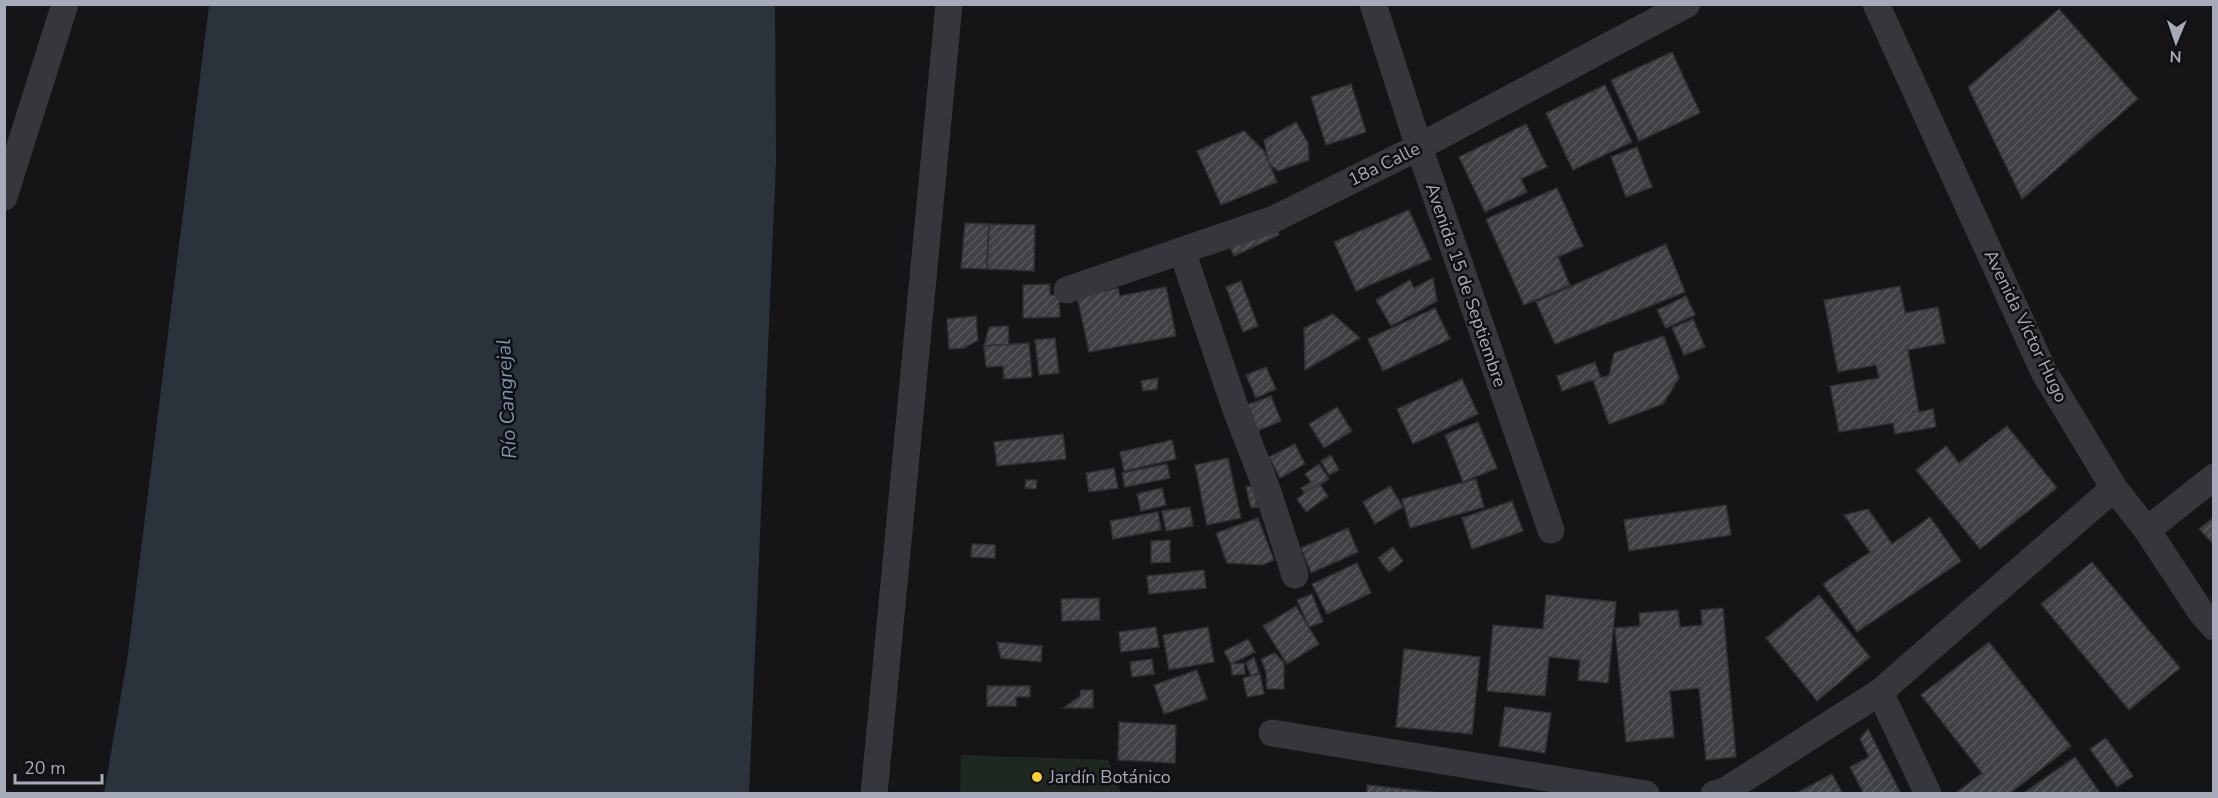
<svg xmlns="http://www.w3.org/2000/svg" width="2218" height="798" font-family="'Nunito Sans',sans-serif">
	<defs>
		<pattern id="building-hatch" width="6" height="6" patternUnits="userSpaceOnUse" patternTransform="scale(1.5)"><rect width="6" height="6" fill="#403f44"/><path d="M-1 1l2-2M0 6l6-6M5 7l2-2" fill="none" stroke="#59585d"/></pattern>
	</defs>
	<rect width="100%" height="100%" fill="#151517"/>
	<path fill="#1f2721" d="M961 755 1108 760 1121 793H960Z"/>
	<path fill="#2b323b" d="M209 5H775L776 161 749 793H104L128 654Z"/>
	<g fill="url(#building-hatch)" stroke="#302f33" stroke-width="1.5">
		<path d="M2059 9 2138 99 2022 199 1968 87Z"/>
		<path d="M1672 52 1700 113 1639 141 1611 80Z"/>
		<path d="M1351 84 1366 132 1326 145 1311 97Z"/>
		<path d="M1605 85 1632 142 1573 170 1546 113Z"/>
		<path d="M1296 122 1308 143 1309 160 1278 171 1269 164 1264 140Z"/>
		<path d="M1526 124 1547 167 1521 179 1527 192 1485 212 1459 157Z"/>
		<path d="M1244 131 1264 151 1277 182 1221 205 1197 151Z"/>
		<path d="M1637 147 1652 187 1626 197 1611 157Z"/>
		<path d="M1557 188 1583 246 1558 257 1570 285 1524 305 1486 219Z"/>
		<path d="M1409 210 1431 259 1356 291 1334 242Z"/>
		<path d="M965 223 989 224 987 269 961 268Z"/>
		<path d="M989 224 1035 225 1034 271 987 269Z"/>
		<path d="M1276 226 1279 235 1234 256 1230 247Z"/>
		<path d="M1666 244 1685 292 1555 344 1536 302Z"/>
		<path d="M1433 278 1437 301 1391 326 1376 300 1410 280 1414 288Z"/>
		<path d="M1241 281 1258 326 1243 332 1226 287Z"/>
		<path d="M1050 284V295H1059L1060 317 1023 318V285Z"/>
		<path d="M1900 286 1905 313 1938 307 1945 343 1908 350 1919 412 1933 409 1936 427 1895 434 1893 423 1839 432 1830 386 1879 378 1876 365 1838 372 1824 300Z"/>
		<path d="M1166 287 1176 336 1089 352 1077 296 1118 288 1120 296Z"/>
		<path d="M1686 296 1695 315 1666 328 1657 310Z"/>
		<path d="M1435 308 1450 339 1383 371 1368 339Z"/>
		<path d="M1333 314 1360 338 1305 370 1304 328Z"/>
		<path d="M976 316 978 340 964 348 949 349 947 319Z"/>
		<path d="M1693 319 1705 347 1684 355 1672 328Z"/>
		<path d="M1008 326 1009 345 984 346 989 327Z"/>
		<path d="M1664 336 1679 378 1663 404 1609 424 1593 380 1562 391 1557 376 1595 362 1601 378 1609 375 1614 353Z"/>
		<path d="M1055 338 1059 373 1039 375 1035 340Z"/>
		<path d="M1029 343 1032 377 1004 379 1003 366 986 367 984 346Z"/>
		<path d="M1266 367 1276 389 1256 398 1246 375Z"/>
		<path d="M1158 378 1157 389 1143 391 1141 381Z"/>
		<path d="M1462 379 1478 414 1413 444 1397 409Z"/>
		<path d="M1271 396 1281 421 1257 431 1247 405Z"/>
		<path d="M1337 407 1352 431 1324 448 1309 424Z"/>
		<path d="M1478 422 1497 468 1463 482 1445 435Z"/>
		<path d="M2007 426 2057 488 1980 549 1916 470 1946 446 1959 463Z"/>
		<path d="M1063 434 1066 459 997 466 994 442Z"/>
		<path d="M1172 440 1176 459 1124 471 1120 452Z"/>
		<path d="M1295 444 1305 464 1280 478 1269 457Z"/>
		<path d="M1331 455 1339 470 1329 475 1321 461Z"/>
		<path d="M1228 458 1241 518 1207 525 1195 465Z"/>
		<path d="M1167 464 1170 478 1125 487 1122 473Z"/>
		<path d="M1319 464 1329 479 1305 494 1301 488 1311 482 1305 474Z"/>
		<path d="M1114 468 1118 488 1089 492 1086 473Z"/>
		<path d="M1476 479 1484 507 1410 528 1402 499Z"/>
		<path d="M1026 480H1037L1036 489 1025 488Z"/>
		<path d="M1319 483 1328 496 1306 512 1297 499Z"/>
		<path d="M1253 486 1258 507 1251 508 1246 487Z"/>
		<path d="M1390 486 1403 507 1375 524 1363 502Z"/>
		<path d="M1162 488 1166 505 1141 511 1137 494Z"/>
		<path d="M1512 501 1523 531 1472 549 1462 518Z"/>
		<path d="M1726 505 1731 535 1629 551 1624 520Z"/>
		<path d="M1190 507 1193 526 1166 531 1162 511Z"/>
		<path d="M1868 509 1892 544 1930 517 1961 561 1857 632 1823 584 1870 552 1844 515Z"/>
		<path d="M1158 512 1161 530 1113 539 1110 521Z"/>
		<path d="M2214 517V545L2199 529Z"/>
		<path d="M1258 518 1274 560 1262 565 1227 563 1216 533Z"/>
		<path d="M1348 528 1358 552 1311 573 1301 548Z"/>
		<path d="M1170 540V562L1151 563V541Z"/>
		<path d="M972 544 995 545V558L971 557Z"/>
		<path d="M1393 547 1403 561 1389 572 1378 558Z"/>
		<path d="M2092 562 2180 668 2129 710 2041 604Z"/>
		<path d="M1357 563 1371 593 1327 614 1312 584Z"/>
		<path d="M1204 570 1206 588 1149 594 1147 576Z"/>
		<path d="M1312 594 1323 622 1309 627 1297 600Z"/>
		<path d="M1546 595 1616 602 1608 683 1578 680 1580 660 1549 657 1545 696 1487 691 1493 625 1543 629Z"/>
		<path d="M1819 595 1870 657 1817 701 1766 638Z"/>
		<path d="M1099 598 1100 620 1062 621 1061 599Z"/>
		<path d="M1296 606 1319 644 1287 664 1263 626Z"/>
		<path d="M1723 608 1736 757 1706 760 1699 688 1670 691 1674 737 1626 742 1615 628 1640 626 1639 613 1678 610 1680 627 1702 625 1701 610Z"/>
		<path d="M1156 627 1159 647 1121 652 1119 632Z"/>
		<path d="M1208 627 1214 662 1169 670 1163 635Z"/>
		<path d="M1248 639 1255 652 1231 664 1224 651Z"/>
		<path d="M997 642 1042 646 1041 662 1001 658Z"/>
		<path d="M1989 642 2071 746 2009 794H1958L1957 792 1982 773 1921 695Z"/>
		<path d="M1404 649 1480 657 1472 734 1396 727Z"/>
		<path d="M1275 653 1284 663V689H1267L1266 672 1261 659Z"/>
		<path d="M1254 657 1259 673 1251 676 1246 663Z"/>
		<path d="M1152 659 1154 674 1132 677 1130 662Z"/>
		<path d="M1244 663 1245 674 1232 675 1231 664Z"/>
		<path d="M1197 670 1207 699 1164 714 1154 685Z"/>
		<path d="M1260 674 1264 694 1247 697 1243 678Z"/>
		<path d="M987 686H1030V697H1016V706H987Z"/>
		<path d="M1081 690H1093V708H1064L1080 696Z"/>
		<path d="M1505 707 1551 713 1545 753 1499 746Z"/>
		<path d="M1119 722 1176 725 1175 763 1118 760Z"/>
		<path d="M1868 729 1901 794H1864L1850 767 1869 757 1860 739Z"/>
		<path d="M2106 738 2133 776 2117 787 2090 749Z"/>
		<path d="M2075 757 2101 794H2022Z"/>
		<path d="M1832 774 1843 794H1795Z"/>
		<path d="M1367 785 1449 794H1367Z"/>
	</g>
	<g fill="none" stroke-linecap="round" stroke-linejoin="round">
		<g stroke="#36363c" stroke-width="27">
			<path d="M1373 4 1419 147 1551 530"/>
			<path d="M1876 4 2044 372 2114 488 2147 530 2201 612 2214 627"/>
			<path d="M4 197 65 4"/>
			<path d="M1182 251 1235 407 1268 492 1295 575"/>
			<path d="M1067 290 1274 219 1419 147 1687 4"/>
			<path d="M2147 530 2214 477"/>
			<path d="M1880 692 1928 794"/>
			<path d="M1272 733 1646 794"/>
			<path d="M874 794 949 4"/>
			<path d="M1714 794 1725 791 1880 692 2114 488"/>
		</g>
	</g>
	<circle fill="#f7ce2d" stroke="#101012" stroke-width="2" cx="1037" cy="777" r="6"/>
	<g text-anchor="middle" stroke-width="5" stroke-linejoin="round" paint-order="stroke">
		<g font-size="18" fill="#a7aab8" stroke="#101012">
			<text transform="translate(1384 164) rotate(-26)" y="6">18a Calle</text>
			<text transform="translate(1466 285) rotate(71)" y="6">Avenida 15 de Septiembre</text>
			<text transform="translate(2026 326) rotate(64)" y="6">Avenida Víctor Hugo</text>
		</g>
		<g font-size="18" fill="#a7aab8" stroke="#101012" text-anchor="start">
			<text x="1049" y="783">Jardín Botánico</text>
		</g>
		<g font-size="20" font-style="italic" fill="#7d92b4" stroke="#101012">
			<text transform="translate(506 399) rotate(-93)" y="7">Río Cangrejal</text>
		</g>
	</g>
	<rect width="2218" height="798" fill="none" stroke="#a7aab8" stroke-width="12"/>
	<g transform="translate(2176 42) rotate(182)" stroke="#101012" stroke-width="4.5" paint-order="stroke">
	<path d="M0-4.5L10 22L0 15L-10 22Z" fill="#a7aab8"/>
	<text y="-9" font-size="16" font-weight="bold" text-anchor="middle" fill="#a7aab8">N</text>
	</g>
	<path d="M15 774v9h87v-9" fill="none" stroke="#a7aab8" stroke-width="3"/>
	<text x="24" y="774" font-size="18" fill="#a7aab8" stroke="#101012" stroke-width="4.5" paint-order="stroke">20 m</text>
</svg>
